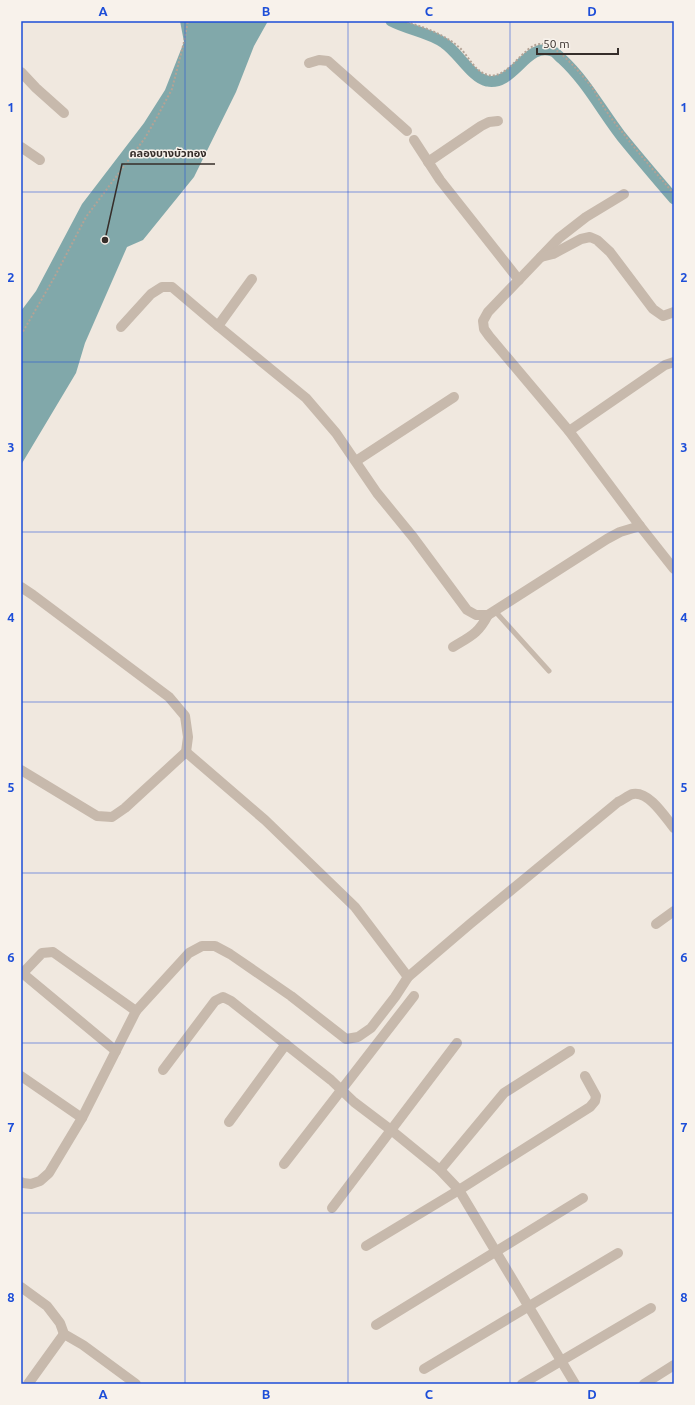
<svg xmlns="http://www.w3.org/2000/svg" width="695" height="1405" font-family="Ubuntu,'Noto Sans Thai',sans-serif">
	<rect width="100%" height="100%" fill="#f0e8df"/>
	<path fill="#81a8aa" d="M180 21H268L254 46 236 92 194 177 143 240 127 247 85 343 76 373 21 465V311L36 291 82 204 144 123 165 90 184 42Z"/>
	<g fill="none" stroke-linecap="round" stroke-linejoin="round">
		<path stroke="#81a8aa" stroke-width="11" d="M391 21C408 30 428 32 444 43 458 52 472 78 487 81 513 87 527 41 552 51 556 52 559 57 562 59 586 81 601 110 621 136 638 157 656 178 674 199"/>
		<g stroke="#b3a396" stroke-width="2" stroke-dasharray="2 2" stroke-linecap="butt">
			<path d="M403 21C424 27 444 34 460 48 469 57 475 72 488 75 509 80 523 44 541 44 557 44 581 74 591 86 596 93 600 102 605 109 611 118 617 126 623 133 639 154 657 174 674 194"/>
			<path d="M21 335 54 278 86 217 145 138 156 119 172 89 184 42 188 21"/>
		</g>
		<path stroke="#c7b9ac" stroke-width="5" d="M494 610 549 671"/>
		<g stroke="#c7b9ac" stroke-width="10">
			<path d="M309 63 319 60 328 61 407 131"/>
			<path d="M21 72 36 88 64 113"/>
			<path d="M414 140 440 180 519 280"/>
			<path d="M21 147 40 160"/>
			<path d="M428 162 481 126 489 122 498 121"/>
			<path d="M624 194 586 217 559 238 488 312 483 321 484 329 489 336 569 431 640 526 674 569"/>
			<path d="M541 257 553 254 581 239 590 237 597 240 610 252 653 309 663 316 674 312"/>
			<path d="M252 279 218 326 306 398 336 433 377 493 413 537 467 610 476 615H488L607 539 620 532 640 526"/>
			<path d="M121 327 151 294 162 287H172L218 326"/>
			<path d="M569 431 665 365 674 362"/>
			<path d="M356 461 454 397"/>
			<path d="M21 587 33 595 169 697 185 716 188 737 186 752 125 808 112 817 97 816 21 770"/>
			<path d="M453 647C471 636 478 634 488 615"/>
			<path d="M186 752 265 820 355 907 408 977"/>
			<path d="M656 924 674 911"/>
			<path d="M21 972 116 1051"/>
			<path d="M22 974 42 953 53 952 136 1011"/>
			<path d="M163 1070 215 1001 223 997 231 1001 331 1080 354 1102 391 1130 440 1170 459 1190 575 1384"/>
			<path d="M21 1076 82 1118"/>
			<path d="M229 1122 286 1044"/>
			<path d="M284 1164 414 996"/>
			<path d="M440 1170 504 1093 570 1051"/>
			<path d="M21 1182 23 1183 31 1184 40 1181 49 1173 82 1118 136 1011 189 953 202 946H215L230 954 291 996 346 1039 358 1037 371 1028 395 997 408 977 470 924 618 802C623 800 628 795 633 794 649 791 665 817 674 828"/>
			<path d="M332 1208 457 1043"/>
			<path d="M366 1246 459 1190 590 1107 595 1101 596 1096 585 1076"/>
			<path d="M21 1287 47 1306 60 1323 64 1334 83 1345 136 1384"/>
			<path d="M376 1325 583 1198"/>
			<path d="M424 1369 618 1253"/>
			<path d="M28 1384 64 1334"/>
			<path d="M522 1384 651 1308"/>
			<path d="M644 1384 674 1365"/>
		</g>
	</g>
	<path fill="none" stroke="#1d4ed8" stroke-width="1" stroke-opacity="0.55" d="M185 21V1384M348 21V1384M510 21V1384M21 192H674M21 362H674M21 532H674M21 702H674M21 873H674M21 1043H674M21 1213H674"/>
	<path fill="none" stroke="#362e2a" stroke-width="1.5" d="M105 240L122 164H215"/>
	<circle fill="#362e2a" stroke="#f8f2eb" stroke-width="1.5" cx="105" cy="240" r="4"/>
	<g font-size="11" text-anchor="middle" font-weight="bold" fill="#362e2a" stroke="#f8f2eb" stroke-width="3" stroke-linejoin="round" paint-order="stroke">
		<text x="168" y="157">คลองบางบัวทอง</text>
	</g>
	<rect width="695" height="1405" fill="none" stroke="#f8f2eb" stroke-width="44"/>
	<path d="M537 48v6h81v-6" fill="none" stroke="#362e2a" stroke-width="2"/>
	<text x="543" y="48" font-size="12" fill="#362e2a" stroke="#f8f2eb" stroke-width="3" paint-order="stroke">50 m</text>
	<rect x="22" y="22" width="651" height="1361" fill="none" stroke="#1d4ed8" stroke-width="1.5"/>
	<g font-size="13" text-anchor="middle" font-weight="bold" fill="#1d4ed8">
		<text x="103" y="16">A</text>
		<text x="266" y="16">B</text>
		<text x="429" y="16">C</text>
		<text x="592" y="16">D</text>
		<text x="11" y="112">1</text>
		<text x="684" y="112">1</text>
		<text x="11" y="282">2</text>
		<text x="684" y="282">2</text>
		<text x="11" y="452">3</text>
		<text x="684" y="452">3</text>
		<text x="11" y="622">4</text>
		<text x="684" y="622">4</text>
		<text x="11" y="792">5</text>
		<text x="684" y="792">5</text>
		<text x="11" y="962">6</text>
		<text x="684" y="962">6</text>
		<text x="11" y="1132">7</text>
		<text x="684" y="1132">7</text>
		<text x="11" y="1302">8</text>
		<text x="684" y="1302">8</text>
		<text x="103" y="1399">A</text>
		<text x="266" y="1399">B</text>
		<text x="429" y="1399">C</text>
		<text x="592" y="1399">D</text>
	</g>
</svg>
